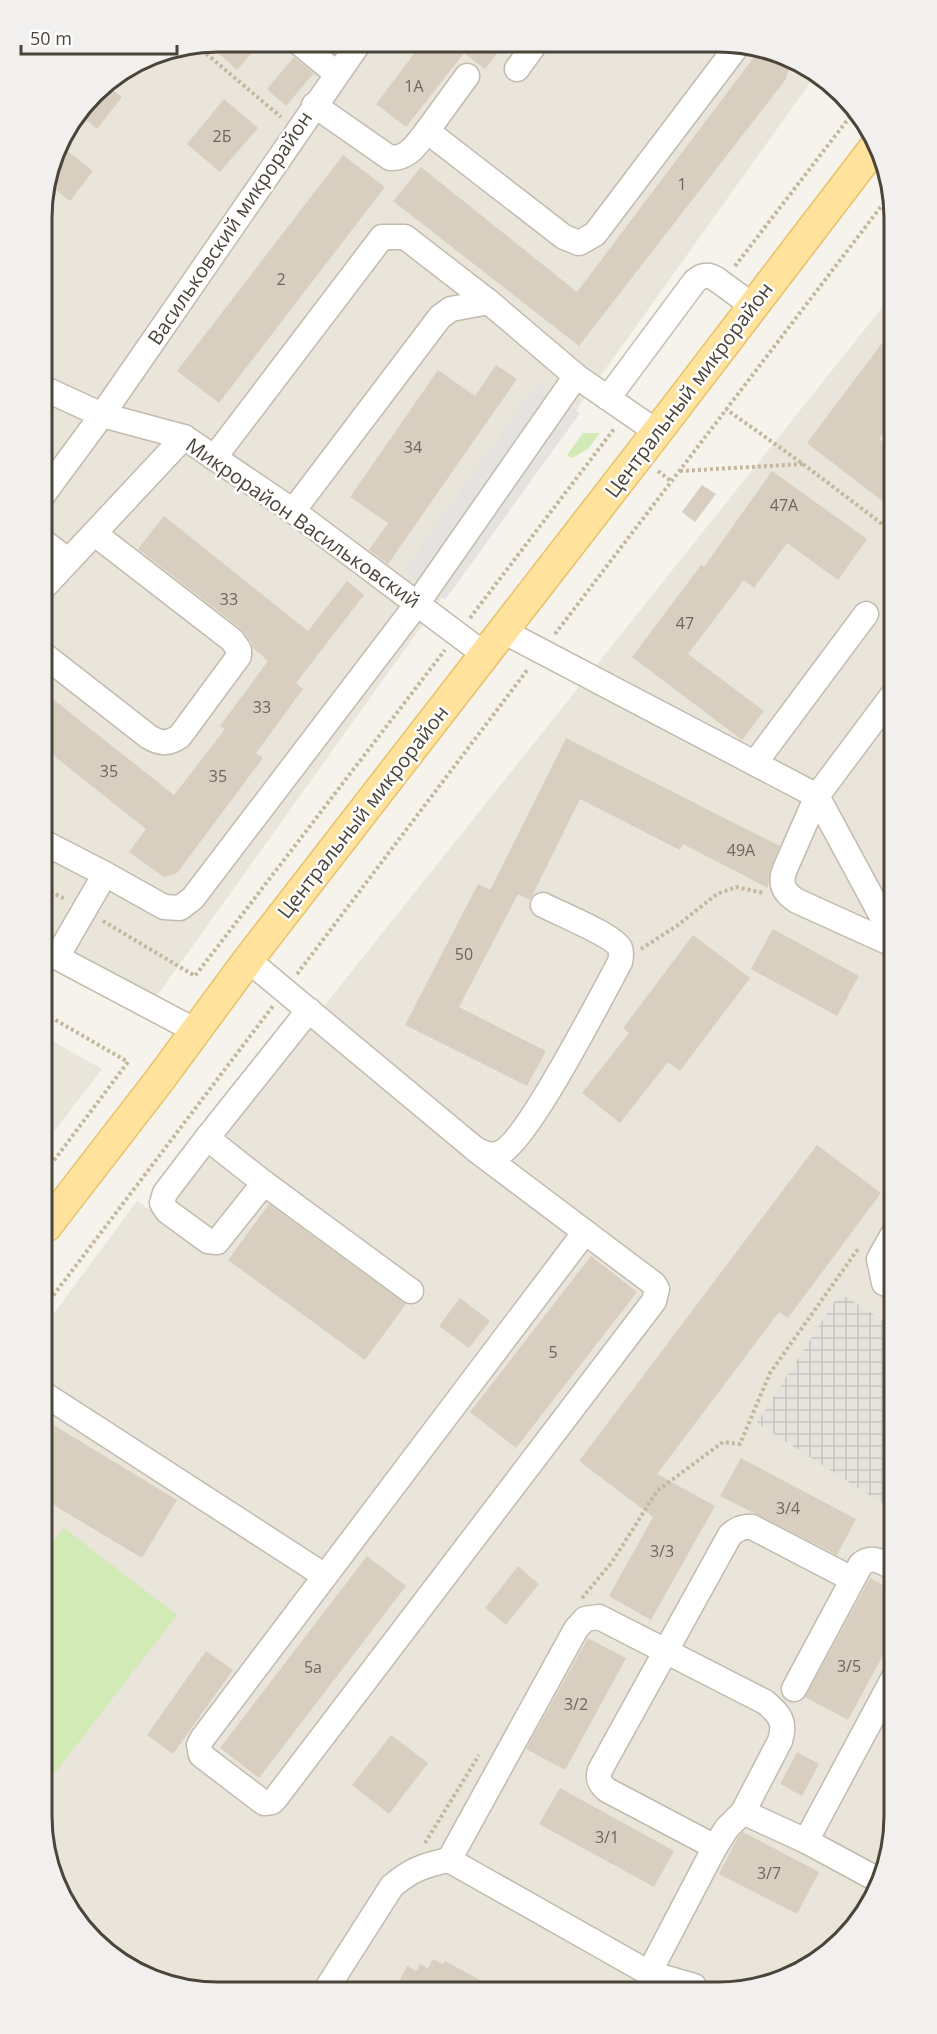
<svg xmlns="http://www.w3.org/2000/svg" width="937" height="2034" font-family="'Open Sans',sans-serif">
	<defs>
		<pattern id="industrial-grid" width="8" height="8" patternUnits="userSpaceOnUse" patternTransform="scale(1.5)"><rect width="8" height="8" fill="#e6e2dd"/><path d="M0 4h8M4 0v8" fill="none" stroke="#c7c3be"/></pattern>
	</defs>
	<rect width="100%" height="100%" fill="#f6f3ec"/>
	<g fill="#eae5da">
		<path d="M219 42 752 45 815 76 154 1000 45 939 42 207 60 140 102 86 152 55Z"/>
		<path d="M889 299 895 1827 882 1882 858 1923 817 1962 764 1986 185 1989 102 1948 48 1861 46 1324 137 1201 157 1215Z"/>
		<path d="M45 1037 102 1069 46 1142Z"/>
	</g>
	<path fill="url(#industrial-grid)" d="M840 1293 893 1327 894 1511 757 1423Z"/>
	<g fill="#d2eab5">
		<path d="M583 433H600L588 449 572 458 567 455Z"/>
		<path d="M64 1528 177 1615 48 1782 47 1550Z"/>
	</g>
	<path fill="#e5e3e0" d="M537 384 580 413 445 600 404 570Z"/>
	<g fill="#d8cfc1">
		<path d="M219 42H261L237 70 208 44Z"/>
		<path d="M422 43 505 44 485 69 464 53 406 127 376 104Z"/>
		<path d="M757 48 790 64 786 79 579 346 393 201 421 167 577 292 754 57Z"/>
		<path d="M294 57 318 77 313 74 286 106 267 89Z"/>
		<path d="M105 84 122 97 97 129 80 115Z"/>
		<path d="M224 99 258 128 220 172 187 144Z"/>
		<path d="M65 149 93 171 70 201 48 184 54 164Z"/>
		<path d="M343 155 385 187 219 403 177 371Z"/>
		<path d="M889 334 890 425 879 439 890 447V507L807 443Z"/>
		<path d="M496 365 517 379 388 564 369 550 388 523 350 497 438 370 475 396Z"/>
		<path d="M772 471 867 539 838 580 787 543 754 588 744 580 688 654 764 711 742 740 632 657 701 565 704 567Z"/>
		<path d="M702 485 716 494 695 522 682 512Z"/>
		<path d="M164 516 308 631 347 581 364 595 296 683 303 689 256 753 263 758 177 873 164 877 129 852 146 829 44 748V692L174 795 225 729 220 726 268 661 253 648 251 642 241 629 138 549Z"/>
		<path d="M566 738 780 846 770 870 768 888 683 844 680 850 580 799 530 900 518 894 459 1007 546 1051 527 1086 405 1025 478 884 490 890Z"/>
		<path d="M773 929 859 976 837 1016 751 969Z"/>
		<path d="M693 935 750 978 680 1071 668 1062 620 1123 582 1093 629 1033 623 1028Z"/>
		<path d="M817 1145 881 1193 788 1318 779 1312 657 1474 715 1506 651 1620 609 1596 653 1517 579 1461Z"/>
		<path d="M269 1204 406 1304 365 1360 228 1260Z"/>
		<path d="M591 1256 637 1292 516 1448 470 1412Z"/>
		<path d="M460 1298 490 1321 469 1348 439 1326Z"/>
		<path d="M47 1421 177 1500 142 1558 47 1501Z"/>
		<path d="M741 1458 856 1519 837 1555 720 1496Z"/>
		<path d="M367 1556 406 1586 259 1778 220 1748Z"/>
		<path d="M518 1566 539 1584 506 1625 485 1608Z"/>
		<path d="M870 1578 894 1591V1635L848 1720 805 1697Z"/>
		<path d="M588 1638 626 1658 565 1770 526 1749Z"/>
		<path d="M206 1651 233 1670 173 1754 147 1735Z"/>
		<path d="M391 1735 428 1763 389 1814 352 1785Z"/>
		<path d="M797 1752 819 1764 802 1796 780 1784Z"/>
		<path d="M560 1788 674 1851 654 1887 539 1824Z"/>
		<path d="M743 1832 819 1872 797 1914 719 1874 738 1837Z"/>
		<path d="M433 1959 443 1964 445 1961 493 1987 396 1988 407 1966 417 1971 420 1964 428 1968Z"/>
	</g>
	<g fill="none" stroke-linecap="round" stroke-linejoin="round">
		<defs>
			<g id="minor">
				<path d="M298 42 337 74"/>
				<path d="M517 69 535 44"/>
				<path d="M314 105 390 158C408 159 417 144 427 131L564 237 579 243 595 234 738 45"/>
				<path d="M427 131 467 76"/>
				<path d="M43 388 102 415 184 437 293 511 484 654"/>
				<path d="M608 398 695 281C702 275 708 274 716 279L753 306"/>
				<path d="M214 458 382 237H405L489 302 576 376 657 432"/>
				<path d="M43 495 102 415 359 43"/>
				<path d="M293 511 440 317 451 309 489 302"/>
				<path d="M44 542 67 560"/>
				<path d="M44 587 184 437"/>
				<path d="M503 631 817 796 891 697"/>
				<path d="M44 655 149 737C161 744 169 744 180 736L239 656V650L232 640 95 534"/>
				<path d="M755 763 866 614"/>
				<path d="M817 796 785 869C779 884 784 893 797 901L892 944"/>
				<path d="M817 796 892 935"/>
				<path d="M45 843 105 874 57 957"/>
				<path d="M105 874 164 907 180 908 193 898 417 604 576 376"/>
				<path d="M45 951 196 1031"/>
				<path d="M248 960 474 1148C482 1153 491 1157 500 1153 527 1142 602 995 620 962 621 957 622 953 620 948 613 935 558 913 543 905"/>
				<path d="M309 1010 207 1138 264 1183 411 1291"/>
				<path d="M207 1138 165 1193 162 1203 167 1211 208 1241 217 1242 264 1183"/>
				<path d="M476 1150 585 1232"/>
				<path d="M585 1232 654 1284 657 1289 654 1301 275 1799 272 1802 264 1803 201 1755 199 1745 202 1739Z"/>
				<path d="M893 1234 879 1259 884 1283 893 1287"/>
				<path d="M47 1396 325 1576"/>
				<path d="M794 1689 861 1564C872 1555 882 1562 894 1568"/>
				<path d="M806 1841 894 1677"/>
				<path d="M715 1847 727 1828 743 1812 806 1841 882 1882"/>
				<path d="M449 1860 576 1629 585 1619 599 1617 765 1702C780 1714 786 1722 780 1741L743 1812"/>
				<path d="M449 1860 649 1973 694 1986"/>
				<path d="M649 1973 715 1847 607 1790C600 1784 597 1779 600 1770L730 1535C737 1529 743 1526 752 1527L852 1579"/>
				<path d="M327 1988 392 1886C411 1870 424 1865 449 1860"/>
			</g>
			<path id="major" d="M46 1227 158 1082 248 960 657 432 874 148"/>
		</defs>
		<use href="#minor" stroke="#c2bbae" stroke-width="27"/>
		<use href="#major" stroke="#e6c16a" stroke-width="33"/>
		<g stroke="#c4b79f" stroke-width="4" stroke-dasharray="3 3" stroke-linecap="butt">
			<path d="M197 46 281 117"/>
			<path d="M735 266 852 114"/>
			<path d="M803 464 890 530"/>
			<path d="M658 471 671 481"/>
			<path d="M680 471 803 464 726 409"/>
			<path d="M470 618 614 429"/>
			<path d="M555 634 889 196"/>
			<path d="M45 889 65 899"/>
			<path d="M103 921 195 976 445 650"/>
			<path d="M641 949 678 925 717 894 736 887 764 893"/>
			<path d="M297 974 528 669"/>
			<path d="M45 1014 128 1062 46 1171"/>
			<path d="M884 1215 892 1204"/>
			<path d="M46 1305 273 1006"/>
			<path d="M582 1598 612 1562 657 1491 723 1442 740 1444 770 1373 858 1249"/>
			<path d="M425 1843 479 1755"/>
		</g>
		<use href="#minor" stroke="#fff" stroke-width="24"/>
		<use href="#major" stroke="#ffe39c" stroke-width="30"/>
	</g>
	<g text-anchor="middle" stroke-width="5" stroke-linejoin="round" paint-order="stroke">
		<g font-size="16" fill="#6e675b">
			<text x="414" y="92">1А</text>
			<text x="222" y="142">2Б</text>
			<text x="682" y="190">1</text>
			<text x="281" y="285">2</text>
			<text x="413" y="453">34</text>
			<text x="784" y="511">47А</text>
			<text x="229" y="605">33</text>
			<text x="685" y="629">47</text>
			<text x="262" y="713">33</text>
			<text x="109" y="777">35</text>
			<text x="218" y="782">35</text>
			<text x="741" y="856">49А</text>
			<text x="464" y="960">50</text>
			<text x="553" y="1358">5</text>
			<text x="788" y="1514">3/4</text>
			<text x="662" y="1557">3/3</text>
			<text x="849" y="1672">3/5</text>
			<text x="313" y="1673">5а</text>
			<text x="576" y="1710">3/2</text>
			<text x="607" y="1843">3/1</text>
			<text x="769" y="1879">3/7</text>
		</g>
		<g font-size="20" fill="#4b4439" stroke="#fff">
			<text transform="translate(230 228) rotate(-56)" y="7">Васильковский микрорайон</text>
			<text transform="translate(689 390) rotate(-53)" y="7">Центральный микрорайон</text>
			<text transform="translate(303 523) rotate(35)" y="7">Микрорайон Васильковский</text>
			<text transform="translate(363 812) rotate(-52)" y="7">Центральный микрорайон</text>
		</g>
	</g>
	<path d="M0 0H937V2034H0ZM218 52H718A166 166 0 0 1 884 218V1816A166 166 0 0 1 718 1982H218A166 166 0 0 1 52 1816V218A166 166 0 0 1 218 52Z" fill="#f1f0ef" fill-rule="evenodd"/>
	<path fill="none" stroke="#4b4439" stroke-width="3" d="M218 52H718A166 166 0 0 1 884 218V1816A166 166 0 0 1 718 1982H218A166 166 0 0 1 52 1816V218A166 166 0 0 1 218 52Z"/>
	<path d="M21 45v9h156v-9" fill="none" stroke="#4b4439" stroke-width="3"/>
	<text x="30" y="45" font-size="18" fill="#4b4439" stroke="#ffffff" stroke-width="4.5" paint-order="stroke">50 m</text>
</svg>
